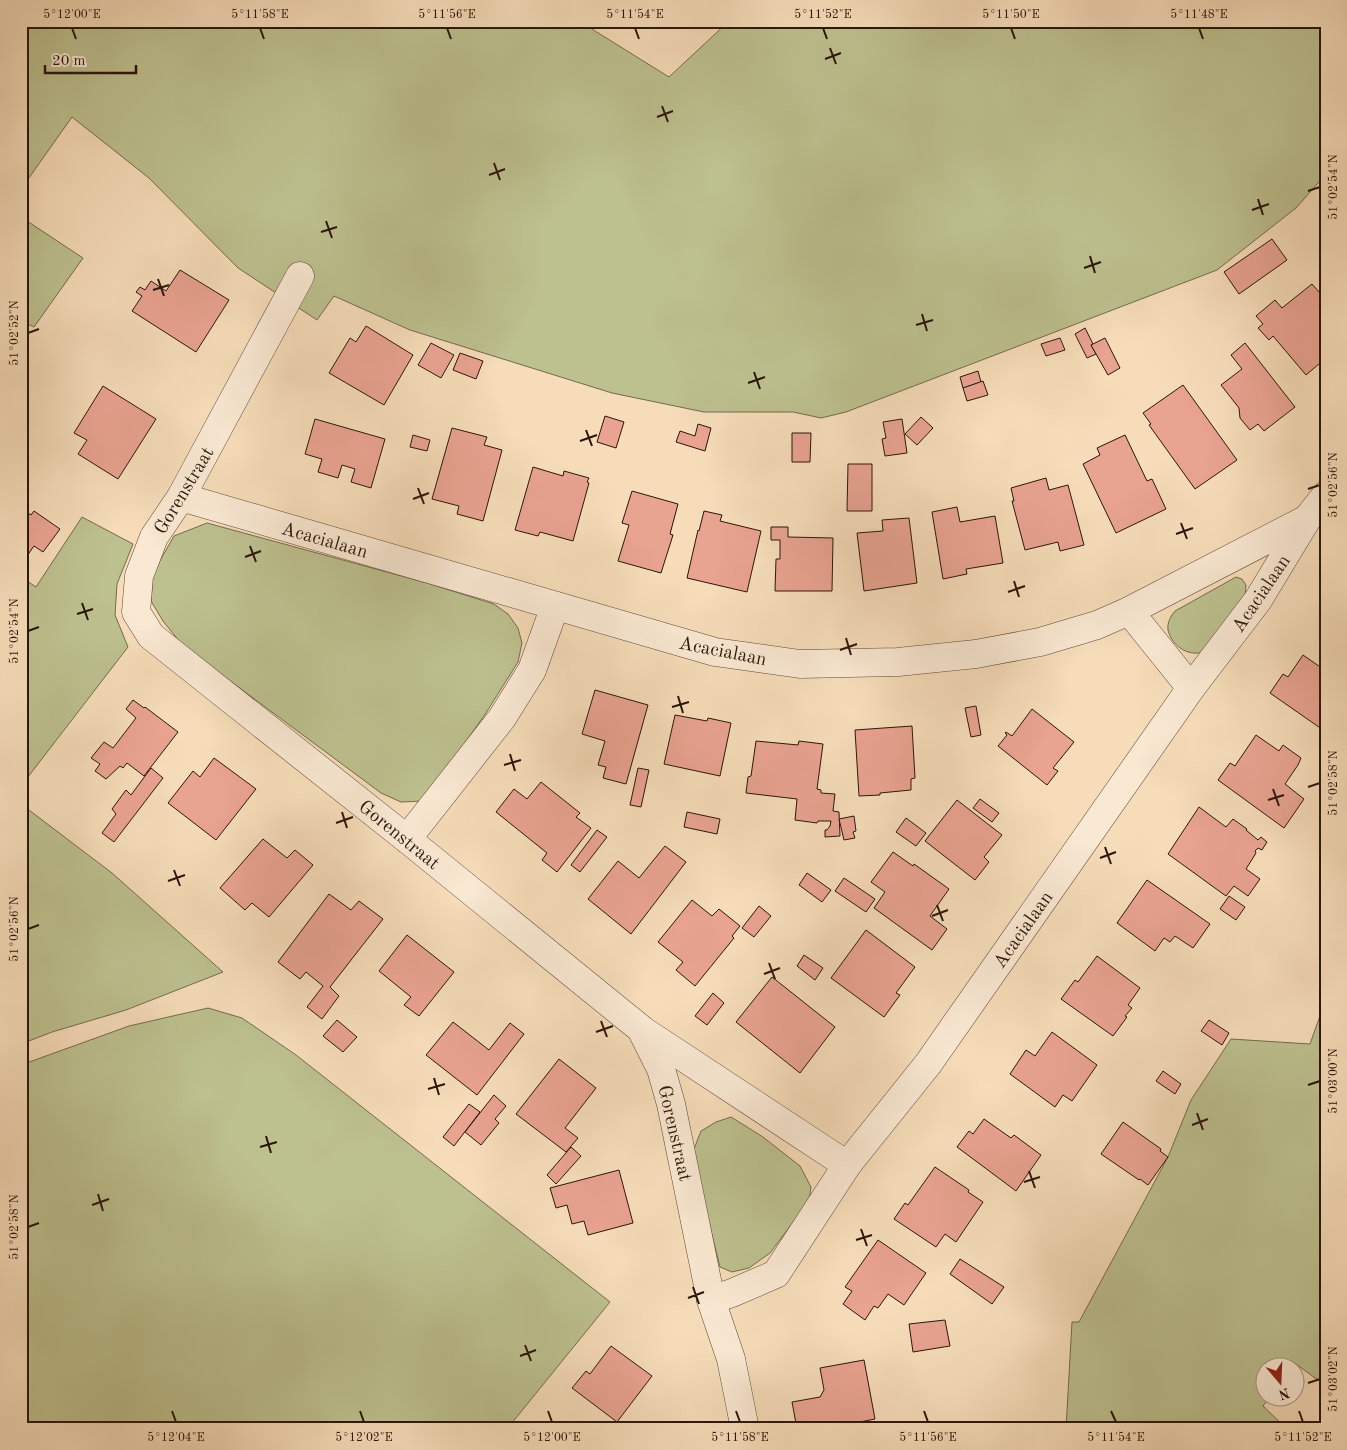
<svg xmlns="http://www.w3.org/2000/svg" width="1347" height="1450" font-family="'Old Standard TT',serif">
	<rect width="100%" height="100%" fill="#f6dcb9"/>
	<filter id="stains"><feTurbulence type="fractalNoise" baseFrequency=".004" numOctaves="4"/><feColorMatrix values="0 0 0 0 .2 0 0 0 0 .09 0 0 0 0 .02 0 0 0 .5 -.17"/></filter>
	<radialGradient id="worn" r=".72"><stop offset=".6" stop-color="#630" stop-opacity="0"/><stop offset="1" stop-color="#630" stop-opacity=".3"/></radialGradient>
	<g fill="#bdc08f" stroke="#746a4d">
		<path d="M21 21H579L669 77 729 21H1326V174L1296 208 1217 270 846 412 821 418 793 412H704L612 393 410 330 334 296 317 320 238 268 149 178 72 117 21 189Z"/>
		<path d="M21 217 83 258 34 327 21 321Z"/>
		<path d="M82 517 133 544 117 584 115 615 128 647 21 786V577L36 587Z"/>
		<path d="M207 523 427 583 494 604 508 614 518 628 522 643 518 662 484 716 423 801 401 802 381 793 183 646 163 621 151 601 153 573 174 536Z"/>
		<path d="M1236 577 1242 579 1246 585 1245 597 1206 651C1190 658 1172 647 1168 630 1167 622 1171 616 1175 611Z"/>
		<path d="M21 804 112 873 223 972 126 1010 52 1032 21 1044Z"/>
		<path d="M1326 999V1128L1324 1129 1326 1132V1386L1296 1364 1292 1367 1264 1368V1398H1269L1263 1406 1287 1429H1066L1072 1322H1079L1168 1157 1191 1100 1231 1039 1310 1044Z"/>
		<path d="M208 1008 242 1018 296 1055 610 1302 507 1429H21V1065L129 1026Z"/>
		<path d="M731 1117 763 1137 800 1166 811 1187 809 1201 770 1253 749 1268 732 1272 720 1267 692 1154 701 1131 716 1122Z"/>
	</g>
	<g fill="#e9a391" stroke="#2b150b">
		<path d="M1272 239 1287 260 1239 294 1224 272Z"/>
		<path d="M180 270 229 300 196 352 132 311 142 296 136 292 140 287 145 290 151 281 166 291Z"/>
		<path d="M1312 284 1326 300V358L1306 375 1273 336 1269 340 1258 328 1263 324 1256 316 1275 300 1282 308Z"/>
		<path d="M366 326 413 355 384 405 329 373 350 338 356 342Z"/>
		<path d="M1085 328 1093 344 1091 345 1096 354 1087 358 1075 334Z"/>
		<path d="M1060 338 1065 350 1046 356 1041 344Z"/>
		<path d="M1105 338 1120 368 1108 375 1091 345Z"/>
		<path d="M431 343 454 355 441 378 418 365Z"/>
		<path d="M1245 343 1295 407 1264 431 1258 424 1250 430 1240 418 1239 408 1221 385 1242 369 1231 355Z"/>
		<path d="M460 353 483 361 476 379 453 370Z"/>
		<path d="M978 371 981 382 963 388 960 377Z"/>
		<path d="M983 381 988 395 967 401 963 388Z"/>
		<path d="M1183 385 1237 460 1195 489 1149 425 1151 424 1143 413Z"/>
		<path d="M103 386 156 419 118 479 78 454 87 440 74 433Z"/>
		<path d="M605 416 624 422 616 448 597 442Z"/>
		<path d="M921 417 933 428 917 445 905 434Z"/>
		<path d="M315 419 385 439 371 488 351 482 355 469 342 465 338 478 318 472 322 459 305 454Z"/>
		<path d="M902 419 907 453 885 456 882 439 886 438 883 422Z"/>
		<path d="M698 424 711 428 705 451 676 442 680 431 695 436Z"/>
		<path d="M452 428 487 437 484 445 502 450 483 521 457 514 459 506 432 499Z"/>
		<path d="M792 433H811L810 462H792Z"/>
		<path d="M413 435 430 440 427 451 410 447Z"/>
		<path d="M1125 435 1147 481 1152 479 1166 509 1116 533 1083 464 1100 455 1097 448Z"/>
		<path d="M848 464H872V511H847Z"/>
		<path d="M533 467 563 476 564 471 589 478 587 482 589 483 573 541 540 532 538 536 515 530Z"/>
		<path d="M1046 478 1049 490 1068 485 1084 545 1060 551 1058 542 1025 550 1012 501H1014L1011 488Z"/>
		<path d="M632 491 678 504 670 534 673 535 661 573 618 561 629 525 622 523Z"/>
		<path d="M957 507 960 522 995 516 1003 563 966 569 967 574 943 579 932 512Z"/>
		<path d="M21 508 31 515 34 511 60 529 43 552 34 546 22 563Z"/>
		<path d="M704 511 722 515 720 521 761 531 747 592 687 578 698 530 699 531Z"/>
		<path d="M909 518 917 583 864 591 857 533 883 531 882 520Z"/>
		<path d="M771 527H788V537L833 538 832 591H775L776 559H780V540H771Z"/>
		<path d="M1303 655 1326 671V732L1270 693 1283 674 1288 677Z"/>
		<path d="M595 690 648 705 626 784 603 778 606 767 598 765 605 741 582 734Z"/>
		<path d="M133 700 144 708 145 707 178 732 144 776 127 763 123 768 120 766 106 779 95 771 100 764 91 758 104 742 113 748 136 718 126 709Z"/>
		<path d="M976 706 981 735 971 737 965 708Z"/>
		<path d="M1032 709 1074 742 1053 768 1058 771 1047 785 998 746 1007 735 1005 733 1006 732 1012 736Z"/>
		<path d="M675 715 707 721 708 718 731 723 720 776 664 764Z"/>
		<path d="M912 726 915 778 911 779V790L880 793V795L859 796 855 730Z"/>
		<path d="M1256 735 1279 751 1283 745 1301 758 1298 765 1285 784 1304 799 1284 828 1218 780 1230 763 1235 766Z"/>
		<path d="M756 741 798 745 799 741 823 744 817 789 821 790V793L835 794 833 811 839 812 840 836 825 837V830H827L830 826 831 821H818L817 823 795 820 797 799 746 793 748 777 751 776Z"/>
		<path d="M214 758 256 789 216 840 168 803 193 771 200 777Z"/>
		<path d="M151 768 163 778 114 842 102 833 116 814 112 809 126 790 131 795Z"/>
		<path d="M638 768 649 770 641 807 630 805Z"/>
		<path d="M541 782 580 813 576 817 591 828 557 872 542 860 547 853 496 812 514 789 527 799Z"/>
		<path d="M980 799 999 813 992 822 973 808Z"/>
		<path d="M957 800 1002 835 984 857 989 862 975 880 925 841Z"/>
		<path d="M1199 807 1226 827 1233 819 1247 829 1246 830 1258 840 1261 837 1267 842 1262 850 1258 848 1255 851 1256 853 1246 869 1260 879 1248 896 1234 886 1226 896 1168 854Z"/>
		<path d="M687 812 720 819 717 834 684 827Z"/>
		<path d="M854 816 856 831 853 832 855 838 844 840 839 819Z"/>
		<path d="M906 818 926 833 916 846 896 832Z"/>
		<path d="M597 830 607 837 580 872 571 865Z"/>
		<path d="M263 839 287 858 295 850 313 865 269 917 252 903 245 910 220 888Z"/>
		<path d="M665 846 686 862 631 934 588 899 618 861 639 878Z"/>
		<path d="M893 852 913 866 914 864 949 889 930 916 947 929 932 950 874 908 885 892 871 882Z"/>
		<path d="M807 873 831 890 822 902 799 885Z"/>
		<path d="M844 878 875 899 866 912 835 891Z"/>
		<path d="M1147 880 1210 924 1193 948 1175 936 1170 942 1164 938 1155 951 1117 923Z"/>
		<path d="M329 894 351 910 359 901 383 919 330 987 339 996 322 1019 307 1007 323 986 306 972 300 979 278 962Z"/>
		<path d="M1229 896 1245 907 1236 920 1220 909Z"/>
		<path d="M692 900 712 916 719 909 740 926 732 936 734 938 695 986 676 970 683 962 658 942Z"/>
		<path d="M759 906 771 916 754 937 742 928Z"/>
		<path d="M866 930 915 967 896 993 900 995 884 1017 831 978Z"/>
		<path d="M407 935 454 972 419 1016 404 1005 411 997 379 971Z"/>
		<path d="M804 955 823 968 815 980 797 966Z"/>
		<path d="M1097 956 1140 988 1128 1005 1132 1008 1125 1016 1127 1017 1113 1036 1061 999 1075 980 1078 982Z"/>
		<path d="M772 977 835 1027 800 1073 736 1022Z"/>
		<path d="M713 993 724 1003 707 1025 695 1016Z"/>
		<path d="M337 1020 357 1037 343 1052 323 1036Z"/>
		<path d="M1209 1020 1229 1033 1222 1045 1201 1031Z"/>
		<path d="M453 1022 489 1050 510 1023 524 1034 477 1095 426 1055Z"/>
		<path d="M1052 1032 1097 1065 1072 1101 1063 1095 1055 1107 1010 1074 1026 1050 1035 1056Z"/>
		<path d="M559 1059 596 1088 565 1128 578 1138 566 1152 516 1114Z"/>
		<path d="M1163 1071 1181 1084 1175 1094 1156 1081Z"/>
		<path d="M494 1095 506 1106 495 1119 499 1123 481 1145 465 1132Z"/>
		<path d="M469 1104 480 1112 454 1146 443 1137Z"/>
		<path d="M984 1119 1011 1138 1014 1135 1041 1155 1016 1191 957 1147 969 1131 973 1134Z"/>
		<path d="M1123 1122 1161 1149 1160 1151 1168 1157 1148 1185 1140 1179 1139 1180 1101 1154Z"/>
		<path d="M571 1147 581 1156 556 1184 547 1175Z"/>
		<path d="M935 1167 969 1190 968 1192 983 1202 956 1242 945 1234 936 1247 894 1219 905 1203 908 1205Z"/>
		<path d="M619 1170 633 1223 588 1235 584 1221 572 1224 567 1205 556 1208 550 1188Z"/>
		<path d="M878 1240 926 1273 904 1305 888 1294 878 1308 874 1306 865 1320 843 1304 852 1291 845 1287Z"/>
		<path d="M960 1259 1004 1287 992 1304 950 1274Z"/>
		<path d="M945 1320 950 1346 913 1352 909 1324Z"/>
		<path d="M611 1346 652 1376 617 1422 572 1388 586 1371 590 1374Z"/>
		<path d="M864 1360 875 1419 824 1429H797L792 1402 820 1397 824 1390 820 1368Z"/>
	</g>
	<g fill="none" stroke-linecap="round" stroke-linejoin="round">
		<defs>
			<g id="minor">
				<path d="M300 276 181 497 154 537 139 576 136 612 151 636 407 839 641 1029 661 1069 671 1104 711 1300 731 1359 745 1429"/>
				<path d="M181 497 715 652 800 664 898 662 976 654 1040 642 1097 625 1129 611 1307 519"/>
				<path d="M1129 611 1191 688"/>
				<path d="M407 839 502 718 532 670 555 606"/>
				<path d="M642 1030 847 1165"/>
				<path d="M711 1300 732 1293 776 1274 847 1165 928 1064 1191 688 1258 600 1307 519 1326 495"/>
			</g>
		</defs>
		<use href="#minor" stroke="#5e4736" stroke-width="29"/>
		<use href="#minor" stroke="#f9e8d2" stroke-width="28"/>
	</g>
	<path fill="none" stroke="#2b150b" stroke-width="2" d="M72 28 76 39M260 28 264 39M447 28 451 39M635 28 639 39M823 28 827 39M1011 28 1015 39M1199 28 1203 39M830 48 836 64M825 59 841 53M662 106 668 122M657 117 673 111M494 163 500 180M489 175 505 169M1308 191 1320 187M1258 199 1263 215M1252 210 1269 204M326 221 332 238M321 232 337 227M1090 256 1095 273M1084 268 1101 262M158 279 164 296M153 290 169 285M922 314 927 331M916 325 933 320M28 333 39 329M754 372 760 389M748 383 765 377M586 430 592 446M580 441 597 435M418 488 424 504M1308 489 1320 485M413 499 429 493M1181 523 1187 539M1176 534 1193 528M250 546 256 562M245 557 261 551M1014 581 1019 597M1008 592 1025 586M82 603 88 620M77 614 93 609M28 631 39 627M846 638 851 655M840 650 857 644M678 696 683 713M672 707 689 702M510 754 515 771M504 765 521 760M1308 787 1320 783M1273 789 1279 806M1268 800 1284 795M342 812 347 828M336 823 353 817M1105 847 1111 864M1100 858 1116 852M174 870 180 886M168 881 185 875M937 905 943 921M932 916 948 910M28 929 39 925M769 963 775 979M764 974 780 968M601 1021 607 1037M596 1032 613 1026M434 1078 439 1095M1308 1085 1320 1081M428 1089 445 1084M1197 1113 1203 1130M1192 1125 1208 1119M266 1136 271 1153M260 1147 277 1142M1029 1171 1035 1188M1024 1182 1040 1177M98 1194 103 1211M92 1205 109 1199M28 1227 39 1223M861 1229 867 1246M856 1240 872 1235M693 1287 699 1304M688 1298 704 1292M525 1345 531 1361M520 1356 536 1350M1308 1383 1320 1379M172 1411 176 1422M360 1411 364 1422M548 1411 552 1422M736 1411 740 1422M924 1411 928 1422M1111 1411 1116 1422M1299 1411 1303 1422"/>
	<g text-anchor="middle" stroke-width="5" stroke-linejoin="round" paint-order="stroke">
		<g font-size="19" fill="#2b150b" stroke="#f9e8d2">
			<text transform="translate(183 490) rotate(-59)" y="7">Gorenstraat</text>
			<text transform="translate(325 539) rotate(16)" y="7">Acacialaan</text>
			<text transform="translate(1260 593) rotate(-56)" y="7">Acacialaan</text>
			<text transform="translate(723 650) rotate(11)" y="7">Acacialaan</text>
			<text transform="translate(400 834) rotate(39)" y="7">Gorenstraat</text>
			<text transform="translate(1022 929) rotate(-55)" y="7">Acacialaan</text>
			<text transform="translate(676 1133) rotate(77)" y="7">Gorenstraat</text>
		</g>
	</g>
	<rect width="1347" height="1450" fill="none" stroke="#f6dcb9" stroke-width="55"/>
	<g transform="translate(1280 1382) rotate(161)"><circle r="24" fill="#f9e8d2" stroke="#a79482"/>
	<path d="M0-4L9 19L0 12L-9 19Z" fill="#8f2418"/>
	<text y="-8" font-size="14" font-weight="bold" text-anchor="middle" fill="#2b150b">N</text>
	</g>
	<path d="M45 65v8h91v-8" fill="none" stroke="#2b150b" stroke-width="2.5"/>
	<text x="52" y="65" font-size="15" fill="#2b150b" stroke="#f9e8d2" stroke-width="4" paint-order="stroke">20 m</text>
	<rect x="28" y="28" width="1292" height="1394" fill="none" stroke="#2b150b" stroke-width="2"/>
	<g font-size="12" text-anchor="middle" fill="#2b150b">
		<text x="72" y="18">5°12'00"E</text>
		<text x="260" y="18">5°11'58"E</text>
		<text x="447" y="18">5°11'56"E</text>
		<text x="635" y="18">5°11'54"E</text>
		<text x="823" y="18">5°11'52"E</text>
		<text x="1011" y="18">5°11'50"E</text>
		<text x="1199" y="18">5°11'48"E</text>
		<text transform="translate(1333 187) rotate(-90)" y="4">51°02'54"N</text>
		<text transform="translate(14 333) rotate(-90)" y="4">51°02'52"N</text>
		<text transform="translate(1333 485) rotate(-90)" y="4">51°02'56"N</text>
		<text transform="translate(14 631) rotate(-90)" y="4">51°02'54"N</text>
		<text transform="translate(1333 783) rotate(-90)" y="4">51°02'58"N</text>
		<text transform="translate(14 929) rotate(-90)" y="4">51°02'56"N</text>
		<text transform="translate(1333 1081) rotate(-90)" y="4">51°03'00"N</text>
		<text transform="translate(14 1227) rotate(-90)" y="4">51°02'58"N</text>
		<text transform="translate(1333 1379) rotate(-90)" y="4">51°03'02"N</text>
		<text x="176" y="1441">5°12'04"E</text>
		<text x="364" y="1441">5°12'02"E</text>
		<text x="552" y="1441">5°12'00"E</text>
		<text x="740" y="1441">5°11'58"E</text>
		<text x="928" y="1441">5°11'56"E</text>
		<text x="1116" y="1441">5°11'54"E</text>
		<text x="1303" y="1441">5°11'52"E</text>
	</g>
	<rect width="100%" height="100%" filter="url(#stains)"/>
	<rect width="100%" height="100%" fill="url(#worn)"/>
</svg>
